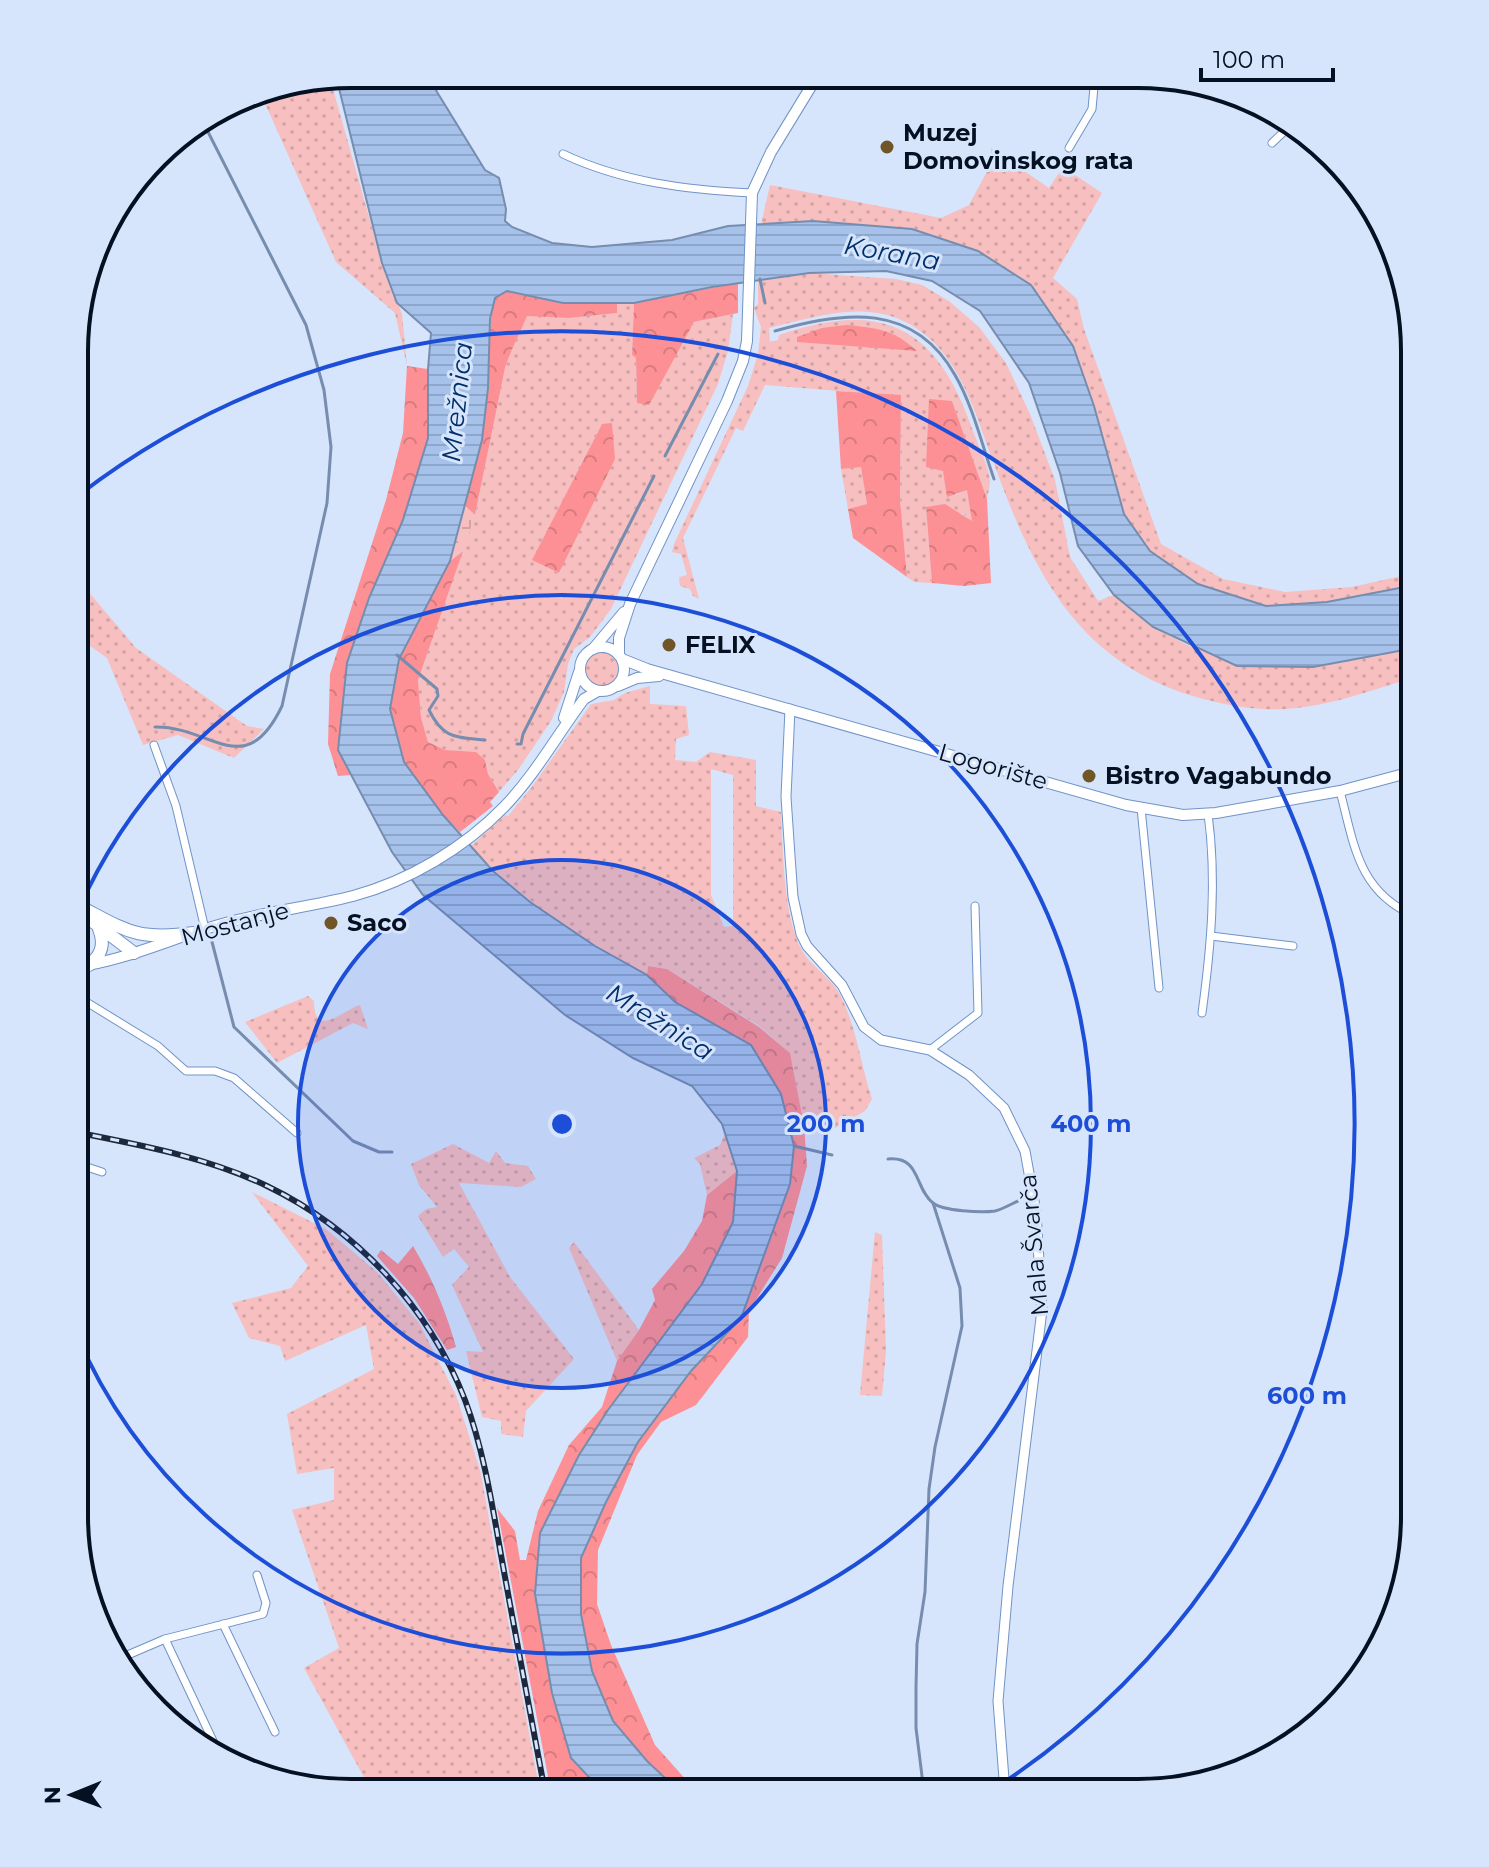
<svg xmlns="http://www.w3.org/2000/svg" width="1489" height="1867" font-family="Montserrat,sans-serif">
	<defs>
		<pattern id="grass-dots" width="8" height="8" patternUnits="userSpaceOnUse" patternTransform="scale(2)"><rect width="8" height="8" fill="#f7bfbf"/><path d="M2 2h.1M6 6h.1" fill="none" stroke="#d2a3a4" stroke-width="1.8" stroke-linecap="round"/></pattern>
		<pattern id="forest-crowns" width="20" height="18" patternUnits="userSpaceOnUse" patternTransform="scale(2)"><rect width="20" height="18" fill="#fd9094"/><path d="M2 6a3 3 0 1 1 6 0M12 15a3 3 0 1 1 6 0" fill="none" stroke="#d77b7f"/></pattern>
		<pattern id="wetland-marsh" width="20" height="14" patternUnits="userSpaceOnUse" patternTransform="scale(2)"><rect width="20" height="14" fill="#f7bfbf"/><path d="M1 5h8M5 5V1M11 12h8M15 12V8" fill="none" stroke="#d2a3a4"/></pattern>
		<pattern id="water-rules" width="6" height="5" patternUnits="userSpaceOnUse" patternTransform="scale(2)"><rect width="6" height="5" fill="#a6c2eb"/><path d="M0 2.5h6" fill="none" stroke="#8da6c9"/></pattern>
	</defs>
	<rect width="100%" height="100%" fill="#d6e5fb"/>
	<g fill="url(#grass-dots)" fill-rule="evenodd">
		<path d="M327 78 333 89 382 263 402 314 407 366 395 313 336 262 259 90Z"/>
		<path d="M991 148 1049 188 1063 167 1102 193 1053 278 1077 299 1084 329 1161 544 1223 579 1285 592 1352 587 1415 573V585L1327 602 1266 606 1197 584 1150 551 1124 514 1094 406 1031 285 761 224 770 185 941 218 969 205 990 166Z"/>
		<path d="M809 273 896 279 922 285 949 301 979 327 1006 363 1030 414 1055 480 1070 557 1098 601 1114 595 1153 627 1189 646 1313 667 1415 648V677C1378 688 1342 702 1304 707 1268 713 1231 707 1196 697 1076 662 1032 569 993 461 973 407 957 344 899 319 857 302 811 318 769 328L770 342 778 340 779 335C878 301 934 323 970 423 975 439 989 465 990 481 990 486 988 493 987 499L952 401 943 471 956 495 967 489 970 494 972 522 963 514 926 507 932 583 914 582 907 577 900 499 901 396 765 385 743 431 736 428 683 538 699 599 693 596 690 589 680 586 679 577 687 575 681 554 672 552 674 544 748 386 758 354 761 327 754 308 758 304V280Z"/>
		<path d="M617 303H634L632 355 636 358 637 402 695 322 733 314 728 351 718 384 611 609 590 637 574 649 568 664 564 692 551 721 518 770 499 792 488 774 485 760 476 753 445 750 428 742 421 716 418 680 475 515 505 368C511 349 520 334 527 315L569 318 617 313ZM602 424 560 572 559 573 533 560Z"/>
		<path d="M861 466 867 504 848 509 841 469Z"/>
		<path d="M76 577 136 648 247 726 264 729 234 758 178 735 143 745 107 658 76 636Z"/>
		<circle cx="602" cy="669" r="17"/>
		<path d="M650 686V704L686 706 689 735 676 739 675 760 696 762 710 752 756 760V806L781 812C783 849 783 919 803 952 812 967 830 977 839 993 856 1024 861 1066 872 1099L865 1111 832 1130 804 1126 790 1053 759 1026 667 969 648 966 647 975C583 939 520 901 471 846L505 815 508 816 531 788 591 704 614 700 625 693ZM711 769 733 775V926L724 927 711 895Z"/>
		<path d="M308 996 314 1001C314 1041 346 1008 360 1005L368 1029 353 1023 277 1063 245 1022Z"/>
		<path d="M725 1134 737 1171 707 1195 700 1164 694 1158 720 1145Z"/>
		<path d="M453 1144 489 1163 496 1151 505 1163 528 1166 536 1179 521 1187 459 1183 510 1277 574 1359 526 1411 523 1437 501 1434V1421L482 1417 466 1351 483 1352 452 1285 469 1267 454 1249 443 1257 418 1216 426 1209 437 1207 419 1185 411 1164Z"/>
		<path d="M252 1192 326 1229 377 1272 419 1323 456 1395 480 1470 540 1792H372L304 1668 339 1648 292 1510 334 1500V1468L297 1474 287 1414 374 1369 366 1325 285 1361 280 1346 249 1338 232 1303 291 1288 308 1266Z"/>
		<path d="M875 1232 882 1235 886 1351 882 1396 860 1395Z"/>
		<path d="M574 1242 639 1330 617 1361 569 1248Z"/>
	</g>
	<g fill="url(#forest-crowns)">
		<path d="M738 283V313L694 322 649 405 637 403 636 358 632 355 634 303Z"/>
		<path d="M507 291 563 303H617V313L569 318 527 316C520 334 511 349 505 368L475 515 465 506C475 467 484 430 488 390 490 359 487 329 495 298Z"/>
		<path d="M846 325C877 328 893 329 917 351L797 342V337L822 328Z"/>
		<path d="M407 366 428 369V438L403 520 369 598 347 663 338 750 351 775 338 776 328 744 330 674 386 500 403 433Z"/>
		<path d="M836 391 901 395 900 499 907 577 853 538 848 509 867 504 861 467 841 469Z"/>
		<path d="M929 399 952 401 987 499 991 583 964 586 932 583 926 507 945 504 972 521 967 490 947 497 943 471 926 467Z"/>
		<path d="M612 423 615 459 559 573 532 560 602 424Z"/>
		<path d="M463 551 418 680 421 717 428 742 445 750 476 752 485 760 488 774 499 792 490 802 493 806 460 832 443 815 404 762 390 709 399 659 450 561Z"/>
		<path d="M648 966 667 969 759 1027 790 1053 804 1125 807 1166 782 1258 749 1311 748 1337 696 1405 661 1422 637 1455 598 1550 597 1604 611 1645 655 1745 697 1792H680L647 1762 613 1721 592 1671 581 1614V1558L606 1502 638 1442 691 1371 741 1318 790 1184 794 1146 781 1094 751 1045 675 1002 647 975Z"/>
		<path d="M737 1171 733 1222 702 1284 608 1410 579 1455 540 1533 535 1594 552 1693 571 1758 603 1792H551L497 1508 515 1531 520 1560H526L538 1511 569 1445 602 1407 617 1361 639 1330 655 1300 652 1289 684 1251 702 1221 707 1195Z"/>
		<path d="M413 1246C432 1278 446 1311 456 1347L447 1350 414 1298 377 1256 381 1250 398 1264Z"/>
	</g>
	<path fill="url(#wetland-marsh)" d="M465 506 475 515 463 551 450 561Z"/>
	<path fill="url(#water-rules)" stroke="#768daf" stroke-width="2" d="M351 74H426L485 170 499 178 506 209 505 221 512 227 552 243 592 247 672 240 728 226 813 221 912 229 978 251 1031 285 1073 346 1094 406 1124 514 1150 551 1198 584 1266 606 1327 602 1415 585V648L1313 667 1237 666 1153 627 1114 595 1078 546 1060 473 1029 383 980 311 932 281 886 271 809 273 712 287 634 303H563L507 291 495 298 490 319 488 388 482 440 450 561 399 659 390 709 404 762 443 815 493 871 530 902 595 946 647 975 675 1002 751 1045 781 1094 794 1146 790 1184 741 1318 691 1371 638 1442 606 1502 581 1558V1614L592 1671 613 1721 647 1761 680 1792H603L571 1758 552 1693 535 1594 540 1533 579 1455 608 1410 702 1284 733 1222 737 1171 722 1124 692 1086 633 1058 565 1015 423 895 392 852 338 750 347 663 369 598 403 520 428 438V369L431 333 397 303 382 263 336 76Z"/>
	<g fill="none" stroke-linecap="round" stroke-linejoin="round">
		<g stroke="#768daf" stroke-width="3">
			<path d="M760 279 765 303"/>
			<path d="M775 331C843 311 914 302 955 375 973 406 982 445 994 479"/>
			<path d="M665 456 718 354"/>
			<path d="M397 655 437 689 438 696 429 710C443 739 456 737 485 740"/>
			<path d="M155 727C212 726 245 783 282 706L327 503 331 447 324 390 306 325 203 122"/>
			<path d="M517 744H521L523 734 654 476"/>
			<path d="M211 938 234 1027 353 1141 379 1152H392"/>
			<path d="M794 1146 832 1155"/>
			<path d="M888 1159C921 1156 914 1188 933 1203 943 1211 982 1213 995 1211 1003 1209 1011 1204 1018 1201"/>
			<path d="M924 1792 916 1728V1687L917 1644 925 1592 929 1489 935 1447 962 1326 960 1288 933 1203"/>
		</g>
		<defs>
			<g id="minor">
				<path d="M1272 143 1294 122"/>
				<path d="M1069 148 1092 109 1095 76"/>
				<path d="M563 154C622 182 688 190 752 193"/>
				<path d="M1392 275 1394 273"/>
				<path d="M154 745 176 806 205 929"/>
				<path d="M1340 791C1354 844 1358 892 1415 916"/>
				<path d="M1141 808 1159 988"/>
				<path d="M1211 936 1293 946"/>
				<path d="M75 995 158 1046 186 1071H215L234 1078 297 1133"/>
				<path d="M1202 1013C1211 947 1217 880 1208 814"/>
				<path d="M930 1050 978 1013 975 906"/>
				<path d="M75 1163 102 1172"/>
				<path d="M223 1624 275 1732"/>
				<path d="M165 1639 213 1741"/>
				<path d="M116 1660 165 1639 263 1614 266 1603 257 1575"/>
			</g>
			<path id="tertiary" d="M790 709 786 797 790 856 793 897 801 934 807 946 842 985 864 1027 881 1040 930 1050 969 1075 1004 1108 1025 1151 1036 1212 1042 1310 1008 1586 998 1701 1005 1792"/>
			<g id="secondary">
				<circle cx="602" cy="669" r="22"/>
				<path d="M593 649 624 612"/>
				<path d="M619 655V638L630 604 727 401 743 361 747 341 752 193 771 152 818 75"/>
				<path d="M622 659 647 669 1126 805 1183 815 1216 813 1340 791 1415 771"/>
				<path d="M618 686 637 678 659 676"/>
				<path d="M564 718 579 672"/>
				<path d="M75 967C130 960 180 934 233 921 273 911 313 906 353 896 409 881 464 848 504 807 535 775 557 735 584 699L598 691"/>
			</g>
			<g id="trunk">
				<path d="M75 904C126 930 134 941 194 933"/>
				<path d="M84 915 134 953"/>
				<path d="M89 965C102 955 105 944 99 929"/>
			</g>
		</defs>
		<use href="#minor" stroke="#7093c6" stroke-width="9"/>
		<use href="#tertiary" stroke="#7093c6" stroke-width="11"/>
		<use href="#secondary" stroke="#7093c6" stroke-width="12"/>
		<use href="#trunk" stroke="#7093c6" stroke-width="14"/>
		<use href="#minor" stroke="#fff" stroke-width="7"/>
		<use href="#tertiary" stroke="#fff" stroke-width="9"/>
		<use href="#secondary" stroke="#fff" stroke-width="10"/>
		<use href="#trunk" stroke="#fff" stroke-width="12"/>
		<defs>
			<path id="rail" d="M75 1132C140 1145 207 1157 267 1186 356 1229 429 1307 465 1400 486 1456 494 1518 505 1577 518 1649 532 1721 545 1792"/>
		</defs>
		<use href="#rail" stroke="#1d283c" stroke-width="6"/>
		<use href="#rail" stroke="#d6e5fb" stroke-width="3" stroke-dasharray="9" stroke-linecap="butt"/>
	</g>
	<circle cx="562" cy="1124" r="264" fill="#1d4ed8" fill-opacity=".12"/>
	<g fill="none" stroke="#1d4ed8" stroke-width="4">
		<circle cx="562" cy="1124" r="264"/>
		<path d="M77 913A529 529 0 1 1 75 1331"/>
		<path d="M79 495A793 793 0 1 1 994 1789"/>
	</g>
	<g fill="#705527" stroke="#d6e5fb" stroke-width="3">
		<circle cx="887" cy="147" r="8"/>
		<circle cx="669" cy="645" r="8"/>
		<circle cx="1089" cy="776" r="8"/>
		<circle cx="331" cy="923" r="8"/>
	</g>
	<g text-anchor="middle" stroke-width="6" stroke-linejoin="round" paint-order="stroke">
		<g font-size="24" font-weight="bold" fill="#051023" stroke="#d6e5fb" text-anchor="start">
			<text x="903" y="141">Muzej<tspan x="903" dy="28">Domovinskog rata</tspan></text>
			<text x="685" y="653">FELIX</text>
			<text x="1105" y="784">Bistro Vagabundo</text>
			<text x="347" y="931">Saco</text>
		</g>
		<g font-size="24" fill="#051023" stroke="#d6e5fb">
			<text transform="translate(993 767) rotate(16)" y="8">Logorište</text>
			<text transform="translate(235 924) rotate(-15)" y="8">Mostanje</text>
			<text transform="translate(1034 1245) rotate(-95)" y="8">Mala Švarča</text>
		</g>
		<g font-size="26" font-style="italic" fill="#012f6c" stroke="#d6e5fb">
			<text transform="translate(892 253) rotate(10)" y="9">Korana</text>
			<text transform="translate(457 402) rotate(-84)" y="9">Mrežnica</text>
			<text transform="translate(660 1022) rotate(32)" y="9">Mrežnica</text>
		</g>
	</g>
	<path d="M0 0H1489V1867H0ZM351 88H1138A263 263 0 0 1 1401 351V1516A263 263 0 0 1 1138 1779H351A263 263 0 0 1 88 1516V351A263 263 0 0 1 351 88Z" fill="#d6e5fb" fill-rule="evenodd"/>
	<path fill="none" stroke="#051023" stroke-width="4" d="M351 88H1138A263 263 0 0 1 1401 351V1516A263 263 0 0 1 1138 1779H351A263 263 0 0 1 88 1516V351A263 263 0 0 1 351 88Z"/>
	<circle cx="562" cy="1124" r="12" fill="#1d4ed8" stroke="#d6e5fb" stroke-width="4"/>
	<g font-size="24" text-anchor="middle" font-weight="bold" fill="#1d4ed8" stroke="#d6e5fb" stroke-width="6" stroke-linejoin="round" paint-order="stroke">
		<text x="826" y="1132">200 m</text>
		<text x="1091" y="1132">400 m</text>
		<text x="1307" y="1404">600 m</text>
	</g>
	<g transform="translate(72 1795) rotate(269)" stroke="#d6e5fb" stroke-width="6" paint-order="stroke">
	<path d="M0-6L14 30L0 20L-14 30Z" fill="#051023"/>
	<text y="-12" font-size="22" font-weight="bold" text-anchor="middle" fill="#051023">N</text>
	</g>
	<path d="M1201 68v12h132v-12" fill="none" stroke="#051023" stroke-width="4"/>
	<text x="1213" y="68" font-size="24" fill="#051023" stroke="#d6e5fb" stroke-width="6" paint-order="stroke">100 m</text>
</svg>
